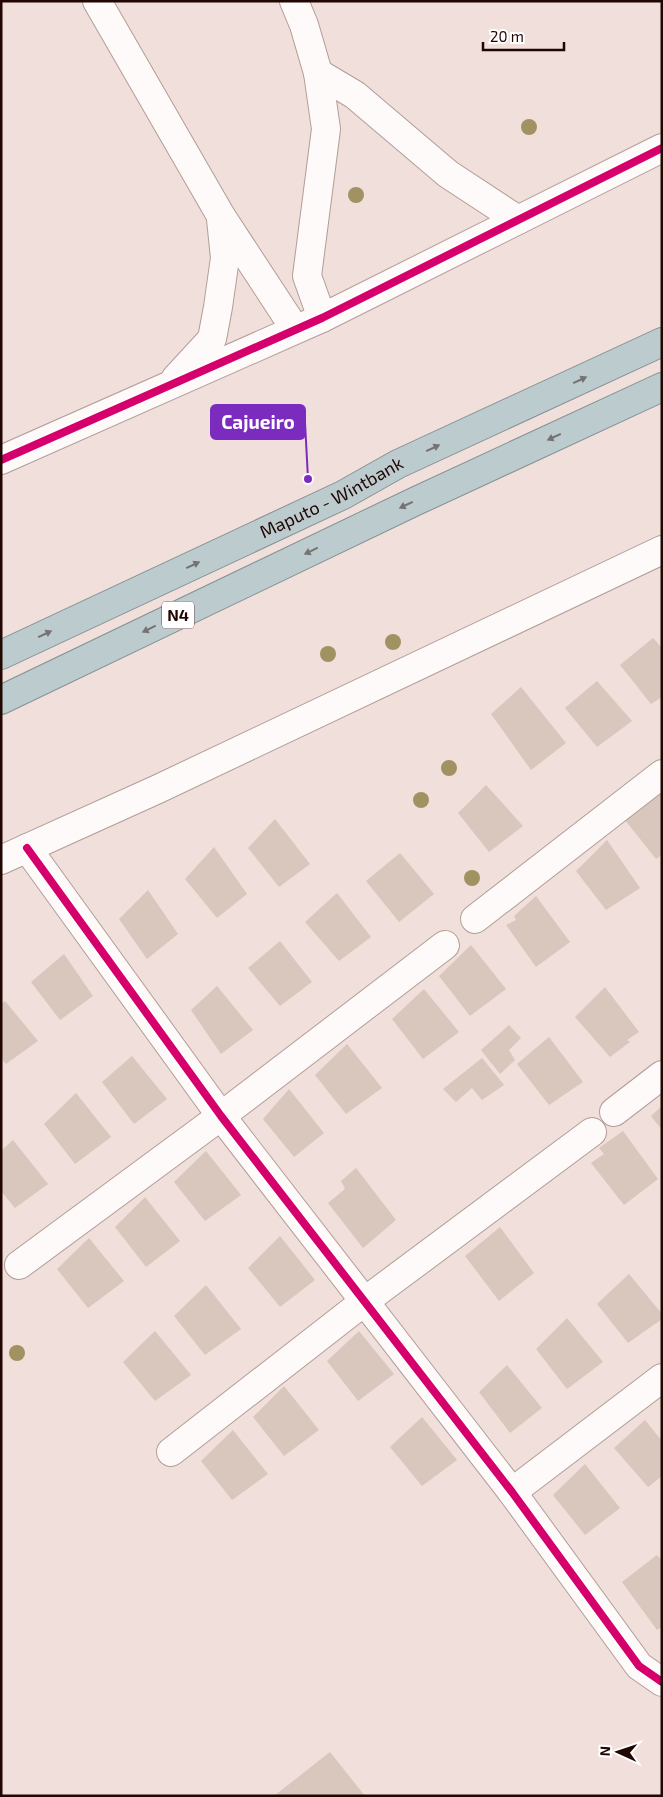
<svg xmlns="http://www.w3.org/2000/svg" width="663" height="1797" font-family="'Exo 2',sans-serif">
	<rect width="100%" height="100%" fill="#f0dfda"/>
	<g fill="#d9c7bd">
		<path d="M653 638 662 648V697L651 704 620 665Z"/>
		<path d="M597 681 632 721 597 747 565 708Z"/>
		<path d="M521 687 566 743 531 770 491 714Z"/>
		<path d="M486 785 523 826 489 852 458 813Z"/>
		<path d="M657 789 662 795V855L656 859 625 820Z"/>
		<path d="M275 819 310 864 279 887 248 848Z"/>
		<path d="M607 840 640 888 606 910 576 871Z"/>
		<path d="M214 847 247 894 217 918 185 879Z"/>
		<path d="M400 853 434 894 399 922 366 881Z"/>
		<path d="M148 890 178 934 147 959 119 919Z"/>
		<path d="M337 893 371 937 339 961 305 922Z"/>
		<path d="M536 896 570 942 536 967 506 925 516 920 514 916Z"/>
		<path d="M280 941 312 982 280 1006 248 968Z"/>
		<path d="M471 945 506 989 470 1016 439 976Z"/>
		<path d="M64 954 93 996 60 1020 31 982Z"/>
		<path d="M217 986 253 1030 221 1054 191 1010Z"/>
		<path d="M605 987 639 1032 627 1040 630 1042 610 1057 575 1017Z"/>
		<path d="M424 989 459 1032 423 1059 392 1019Z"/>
		<path d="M5 1001 38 1041 6 1064 1 1058V1004Z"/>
		<path d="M509 1025 521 1038 509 1050 515 1060 500 1074 481 1050Z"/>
		<path d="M549 1037 583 1082 549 1105 517 1064Z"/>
		<path d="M347 1044 382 1088 346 1114 315 1075Z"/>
		<path d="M132 1056 167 1099 134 1124 102 1082Z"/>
		<path d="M482 1058 504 1085 482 1100 472 1088 456 1102 443 1089Z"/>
		<path d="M289 1089 324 1133 294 1157 263 1119Z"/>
		<path d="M76 1093 111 1137 75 1164 44 1124Z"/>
		<path d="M662 1106V1130L651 1116Z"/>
		<path d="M623 1131 658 1179 624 1205 591 1163 604 1154 599 1148Z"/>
		<path d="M13 1140 48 1184 15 1208 1 1191V1151Z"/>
		<path d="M206 1151 241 1195 205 1221 174 1182Z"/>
		<path d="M356 1168 396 1220 363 1248 328 1203 345 1189 341 1181Z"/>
		<path d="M145 1197 180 1241 146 1267 115 1227Z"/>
		<path d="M500 1227 534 1273 499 1301 465 1256Z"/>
		<path d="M280 1236 315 1280 280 1307 248 1268Z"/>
		<path d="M89 1238 124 1281 88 1308 57 1269Z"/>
		<path d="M629 1274 662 1314V1319L628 1343 597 1304Z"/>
		<path d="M206 1285 241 1329 205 1355 174 1316Z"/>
		<path d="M567 1318 603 1362 567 1389 536 1349Z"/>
		<path d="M155 1331 191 1375 155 1401 123 1362Z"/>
		<path d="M359 1331 394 1374 358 1401 327 1361Z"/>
		<path d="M507 1365 542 1408 510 1433 479 1392Z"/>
		<path d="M284 1386 319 1430 284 1456 253 1417Z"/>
		<path d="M422 1417 457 1460 422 1486 390 1447Z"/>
		<path d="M645 1420 662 1441V1476L648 1487 614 1448Z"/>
		<path d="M233 1430 268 1474 232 1500 201 1461Z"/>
		<path d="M585 1464 620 1508 585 1535 553 1495Z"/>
		<path d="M657 1555 662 1561V1627L657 1630 622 1582Z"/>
		<path d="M330 1752 365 1796H274Z"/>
	</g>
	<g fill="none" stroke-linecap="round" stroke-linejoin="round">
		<defs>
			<g id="minor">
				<path d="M97 1 221 216 295 329"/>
				<path d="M294 1 304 25 318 73 326 129 307 276 322 318"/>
				<path d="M318 73 355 95 448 174 518 220"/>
				<path d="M176 378 212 339 218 307 225 258 221 219"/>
				<path d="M1 460 322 318 662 148"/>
				<path d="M27 848 221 1116 512 1492 639 1666 662 1682"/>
				<path d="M1 860 158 789 662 550"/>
				<path d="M475 919 662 774"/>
				<path d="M614 1112 662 1075"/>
				<path d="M19 1265 221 1116 445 945"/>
				<path d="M171 1452 365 1301 592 1132"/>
				<path d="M512 1492 662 1378"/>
			</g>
			<g id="highway">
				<path id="s1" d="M1 655 343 495 398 464 662 342"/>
				<path d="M1 700 416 501 662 387"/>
			</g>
		</defs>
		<use href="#minor" stroke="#b29d97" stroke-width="30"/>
		<use href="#highway" stroke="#869192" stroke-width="30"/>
		<use href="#minor" stroke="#fdfaf9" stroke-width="28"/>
		<use href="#highway" stroke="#bbcbce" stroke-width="28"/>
		<defs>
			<g id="cycleway">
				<path d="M1 460 322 318 662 148"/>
				<path d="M27 848 221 1116 512 1492 639 1666 662 1682"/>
			</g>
		</defs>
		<use href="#cycleway" stroke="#fff" stroke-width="11"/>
		<use href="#cycleway" stroke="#d6006c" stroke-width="8"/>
	</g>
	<g fill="#a29262">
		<circle cx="529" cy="127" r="8"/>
		<circle cx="356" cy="195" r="8"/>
		<circle cx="393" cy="642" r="8"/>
		<circle cx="328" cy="654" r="8"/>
		<circle cx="449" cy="768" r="8"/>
		<circle cx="421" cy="800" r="8"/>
		<circle cx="472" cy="878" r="8"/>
		<circle cx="17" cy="1353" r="8"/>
	</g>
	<defs><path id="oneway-solid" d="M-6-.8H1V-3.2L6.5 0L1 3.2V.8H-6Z" transform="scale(1.25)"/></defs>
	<g fill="#767272">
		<use href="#oneway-solid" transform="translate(580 380) rotate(-25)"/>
		<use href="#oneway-solid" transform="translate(554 437) rotate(155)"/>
		<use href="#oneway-solid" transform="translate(433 448) rotate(-25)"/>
		<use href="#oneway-solid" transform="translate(406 505) rotate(155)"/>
		<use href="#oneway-solid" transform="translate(311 551) rotate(154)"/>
		<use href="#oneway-solid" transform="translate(193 565) rotate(-25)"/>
		<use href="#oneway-solid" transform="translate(149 629) rotate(154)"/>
		<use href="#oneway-solid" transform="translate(45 634) rotate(-25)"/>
	</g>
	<g text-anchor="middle" stroke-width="4.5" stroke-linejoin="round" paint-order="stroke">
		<rect fill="#fff" stroke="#64514e" stroke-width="1" x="162" y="601.5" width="32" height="27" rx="4"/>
		<g font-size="16" font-weight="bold" fill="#210602">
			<text x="178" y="621">N4</text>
		</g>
		<g font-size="18" fill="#210602" stroke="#fff">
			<text dy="6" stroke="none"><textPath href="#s1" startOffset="366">Maputo - Wintbank</textPath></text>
		</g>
	</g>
	<path fill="none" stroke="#7b2cbf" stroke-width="2" d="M308 479L305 422"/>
	<circle fill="#7b2cbf" stroke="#fff" stroke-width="2" cx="308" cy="479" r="5"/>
	<rect fill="#7b2cbf" stroke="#7b2cbf" stroke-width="2" x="211" y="405" width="94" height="34" rx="5"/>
	<g font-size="19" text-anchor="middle" font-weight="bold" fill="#fff">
		<text x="258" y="429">Cajueiro</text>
	</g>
	<rect width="663" height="1797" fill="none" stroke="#210602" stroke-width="5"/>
	<g transform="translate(618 1752) rotate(273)" stroke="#ffffff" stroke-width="4" paint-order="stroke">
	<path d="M0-4L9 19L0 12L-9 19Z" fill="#210602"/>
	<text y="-8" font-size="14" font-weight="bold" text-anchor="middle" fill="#210602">N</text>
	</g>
	<path d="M483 42v8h81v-8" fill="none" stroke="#210602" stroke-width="2.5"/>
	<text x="490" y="42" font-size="15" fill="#210602" stroke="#ffffff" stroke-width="4" paint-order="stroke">20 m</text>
</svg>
